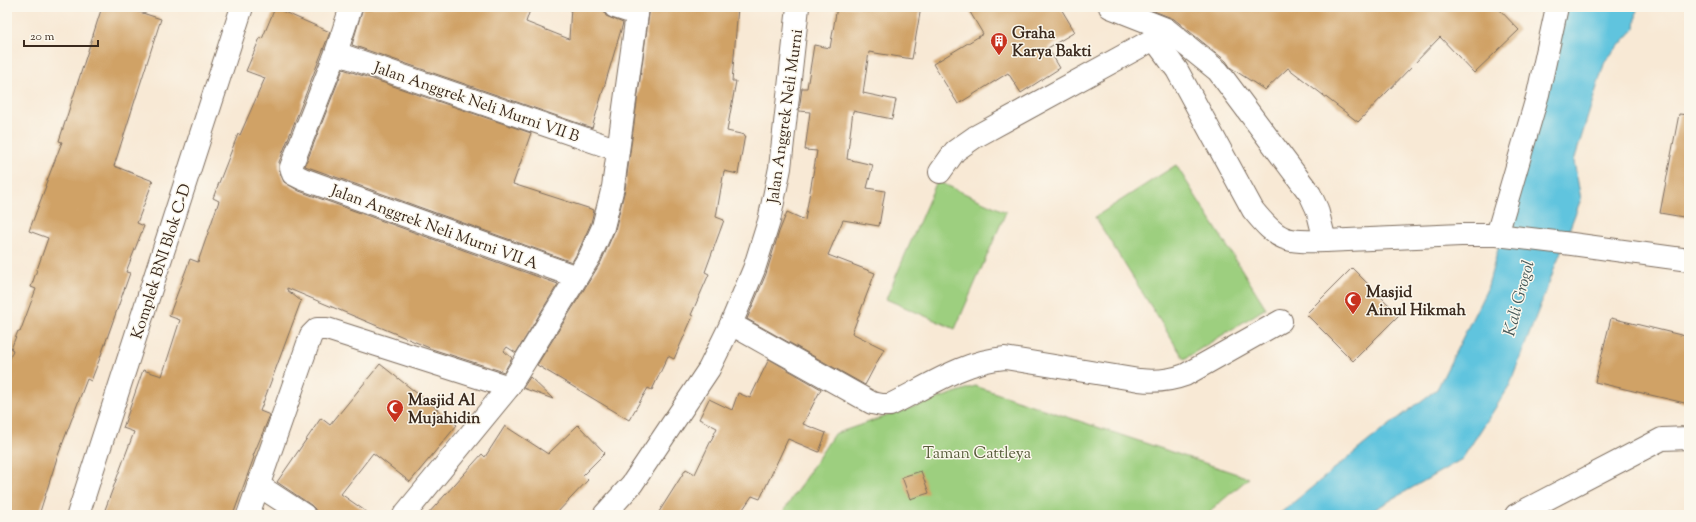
<svg xmlns="http://www.w3.org/2000/svg" width="1696" height="522" font-family="'Sorts Mill Goudy',serif">
	<rect width="100%" height="100%" fill="#fbf7ec"/>
	<filter id="ink" filterUnits="userSpaceOnUse"><feTurbulence type="fractalNoise" baseFrequency=".025" numOctaves="2"/><feDisplacementMap in="SourceGraphic" scale="8" xChannelSelector="R" yChannelSelector="G"/><feConvolveMatrix kernelMatrix="1 2 1 2 8 2 1 2 1" color-interpolation-filters="sRGB"/></filter>
	<filter id="wash" filterUnits="userSpaceOnUse"><feTurbulence type="fractalNoise" baseFrequency=".012" numOctaves="4" result="noise"/><feDisplacementMap in="SourceGraphic" scale="16" xChannelSelector="R" yChannelSelector="G"/><feGaussianBlur stdDeviation="0.9" result="paint"/><feColorMatrix in="noise" values="0 0 0 0 0 0 0 0 0 0 0 0 0 0 0 0 0 1.4 0 .05"/><feComposite in="paint" operator="in"/></filter>
	<g filter="url(#wash)">
		<rect width="100%" height="100%" fill="#f8e9d5"/>
		<g fill="#9dcf7f" stroke="#6c7c4e">
			<path d="M1176 165 1266 308 1184 359 1095 217Z"/>
			<path d="M937 181 1006 212 955 329 886 299Z"/>
			<path d="M975 386 1249 478 1212 509 1209 515H781L834 434Z"/>
		</g>
		<path fill="#60c4de" stroke="#4e777e" d="M1565 7H1637L1635 28 1605 61 1574 161 1581 199 1509 387 1462 459 1365 515H1278L1371 439 1437 389 1487 289Z"/>
		<g id="blocks">
			<g fill="#d0a266">
				<path d="M102 7H124L161 19 114 166 153 181 137 223 144 226 126 272 130 273 100 358 91 381 87 379 57 458 39 515H7V366L13 350 11 349 18 331 20 332 36 289 31 287 48 238 29 231 46 186H45L62 142 59 141Z"/>
				<path d="M363 7H531L526 22 569 39 571 7H603L606 16 623 23 592 128 352 45Z"/>
				<path d="M650 7H738L732 81H736L727 131 745 135 738 174 724 171 716 217 724 220 705 272 709 274 691 315 693 316 674 359 668 356 652 390 648 388 629 420 537 365 601 262 615 230 625 189Z"/>
				<path d="M837 7H921L912 59 869 52 863 93 896 100 892 119 853 111 847 159 873 165 867 188 885 191 879 226 843 220 828 255 875 273 852 333 884 349 865 385 747 319 766 274 779 232 787 212 805 220 817 151 805 150 810 112 799 111 802 88H807L814 45 830 48Z"/>
				<path d="M967 7H1060L1075 32 1048 48 1060 68 1021 93 1008 73 958 104 933 64 983 34Z"/>
				<path d="M1144 7H1497L1519 30 1474 73 1440 37 1358 122 1288 68 1265 90 1231 68 1226 61 1174 19Z"/>
				<path d="M275 8 330 32 279 162V170L284 182 299 191 558 284 516 353 507 347 504 351 512 358 504 372 432 349 287 288V290L301 301 260 411 270 415 253 456 254 457 233 515H103L134 432 123 428 143 370 162 376 180 320 169 316 190 259 198 262 219 201 213 198 238 134 240 135 265 78 246 71 260 38 262 39Z"/>
				<path d="M343 69 531 133 513 184 594 210 591 223 579 250 572 262 305 166Z"/>
				<path d="M1679 114 1689 115V218L1660 213Z"/>
				<path d="M1352 268 1399 315 1353 361 1306 314Z"/>
				<path d="M1611 318 1689 337V404L1595 382Z"/>
				<path d="M769 359 821 389 803 424 826 433 819 452 788 439 760 499 752 496 739 515H657L686 469 695 474 717 428 699 419 709 399 732 410 738 393 750 398Z"/>
				<path d="M380 364 457 425 410 482 373 453 341 494 371 515H316L315 509 311 505 277 482 321 418 330 425Z"/>
				<path d="M530 377 553 399 523 388Z"/>
				<path d="M578 425 605 453 583 475 588 480 555 515H427L482 454 485 457 505 426 548 454Z"/>
				<path d="M921 471 929 493 910 499 902 477Z"/>
			</g>
		</g>
	</g>
	<g filter="url(#ink)">
		<use href="#blocks" fill-opacity="0" stroke="#7d6d5e" stroke-width="1"/>
		<g fill="none" stroke-linecap="round" stroke-linejoin="round">
			<defs>
				<g id="minor">
					<path d="M351 7 336 53 291 167 293 174 303 179 577 277"/>
					<path d="M615 7 637 14"/>
					<path d="M1110 7 1166 29 1218 71 1310 194 1317 209 1325 241 1461 235H1497L1572 244 1689 260"/>
					<path d="M1154 39 1177 70 1253 210C1279 242 1285 242 1325 241"/>
					<path d="M336 53 618 150"/>
					<path d="M940 172 955 151 975 137 1154 39 1165 30"/>
					<path d="M1497 235 1538 94 1557 7"/>
					<path d="M731 324 872 403 882 405H890C927 387 964 361 1005 358L1139 380C1156 382 1169 381 1185 375L1281 321"/>
					<path d="M258 485 304 515"/>
					<path d="M78 515 242 7"/>
					<path d="M248 515 311 335 317 329H327L509 387"/>
					<path d="M404 515 509 387 590 256 603 227 613 187 638 7"/>
					<path d="M1516 515 1662 439 1689 438"/>
				</g>
				<path id="tertiary" d="M604 515 632 484 709 369 731 324 754 269 769 221 780 168 798 7"/>
			</defs>
			<use href="#minor" stroke="#7d6d5e" stroke-width="24"/>
			<use href="#tertiary" stroke="#7d6d5e" stroke-width="24"/>
			<use href="#minor" stroke="#fff" stroke-width="22"/>
			<use href="#tertiary" stroke="#fff" stroke-width="22"/>
		</g>
	</g>
	<defs>
		<symbol id="building-pin" viewBox="-11 -11 22 30"><path d="M0 17L-7.5 6A9.5 9.5 0 1 1 7.5 6Z" fill="#c8321e" stroke="#fbf7ec"/><path d="M-4-6H4V6H1V3H-1V6H-4ZM-2.5-4.3h1.7v1.8h-1.7ZM.8-4.3h1.7v1.8H.8ZM-2.5-1h1.7V.8h-1.7ZM.8-1h1.7V.8H.8Z" fill="#fff"/></symbol>
		<symbol id="mosque-pin" viewBox="-11 -11 22 30"><path d="M0 17L-7.5 6A9.5 9.5 0 1 1 7.5 6Z" fill="#c8321e" stroke="#fbf7ec"/><path d="M3.5-4.9A6 6 0 1 0 3.5 4.9A5 5 0 1 1 3.5-4.9Z" fill="#fff"/></symbol>
	</defs>
	<g fill-rule="evenodd">
		<use href="#building-pin" x="989" y="31" width="20" height="27"/>
		<use href="#mosque-pin" x="1343" y="290" width="20" height="27"/>
		<use href="#mosque-pin" x="385" y="398" width="20" height="27"/>
	</g>
	<g text-anchor="middle" stroke-width="3" stroke-linejoin="round" paint-order="stroke">
		<g font-size="16" font-weight="bold" fill="#3b2a1e" stroke="#fbf7ec" text-anchor="start">
			<text x="1012" y="38">Graha<tspan x="1012" dy="18">Karya Bakti</tspan></text>
			<text x="1366" y="297">Masjid<tspan x="1366" dy="18">Ainul Hikmah</tspan></text>
			<text x="408" y="405">Masjid Al<tspan x="408" dy="18">Mujahidin</tspan></text>
		</g>
		<g font-size="16" fill="#3b2a1e" stroke="#fbf7ec">
			<text transform="translate(477 101) rotate(19)" y="6">Jalan Anggrek Neli Murni VII B</text>
			<text transform="translate(784 116) rotate(-82)" y="6">Jalan Anggrek Neli Murni</text>
			<text transform="translate(435 226) rotate(20)" y="6">Jalan Anggrek Neli Murni VII A</text>
			<text transform="translate(160 261) rotate(-72)" y="6">Komplek BNI Blok C-D</text>
		</g>
		<g font-size="16" fill="#585c3b" stroke="#fbf7ec">
			<text x="977" y="458">Taman Cattleya</text>
		</g>
		<g font-size="17" font-style="italic" fill="#465858" stroke="#fbf7ec">
			<text transform="translate(1518 298) rotate(-75)" y="6">Kali Grogol</text>
		</g>
	</g>
	<rect width="1696" height="522" fill="none" stroke="#fbf7ec" stroke-width="24"/>
	<path d="M24 40v6h74v-6" fill="none" stroke="#3b2a1e" stroke-width="2"/>
	<text x="30" y="40" font-size="12" fill="#3b2a1e" stroke="#fbf7ec" stroke-width="3" paint-order="stroke">20 m</text>
</svg>
